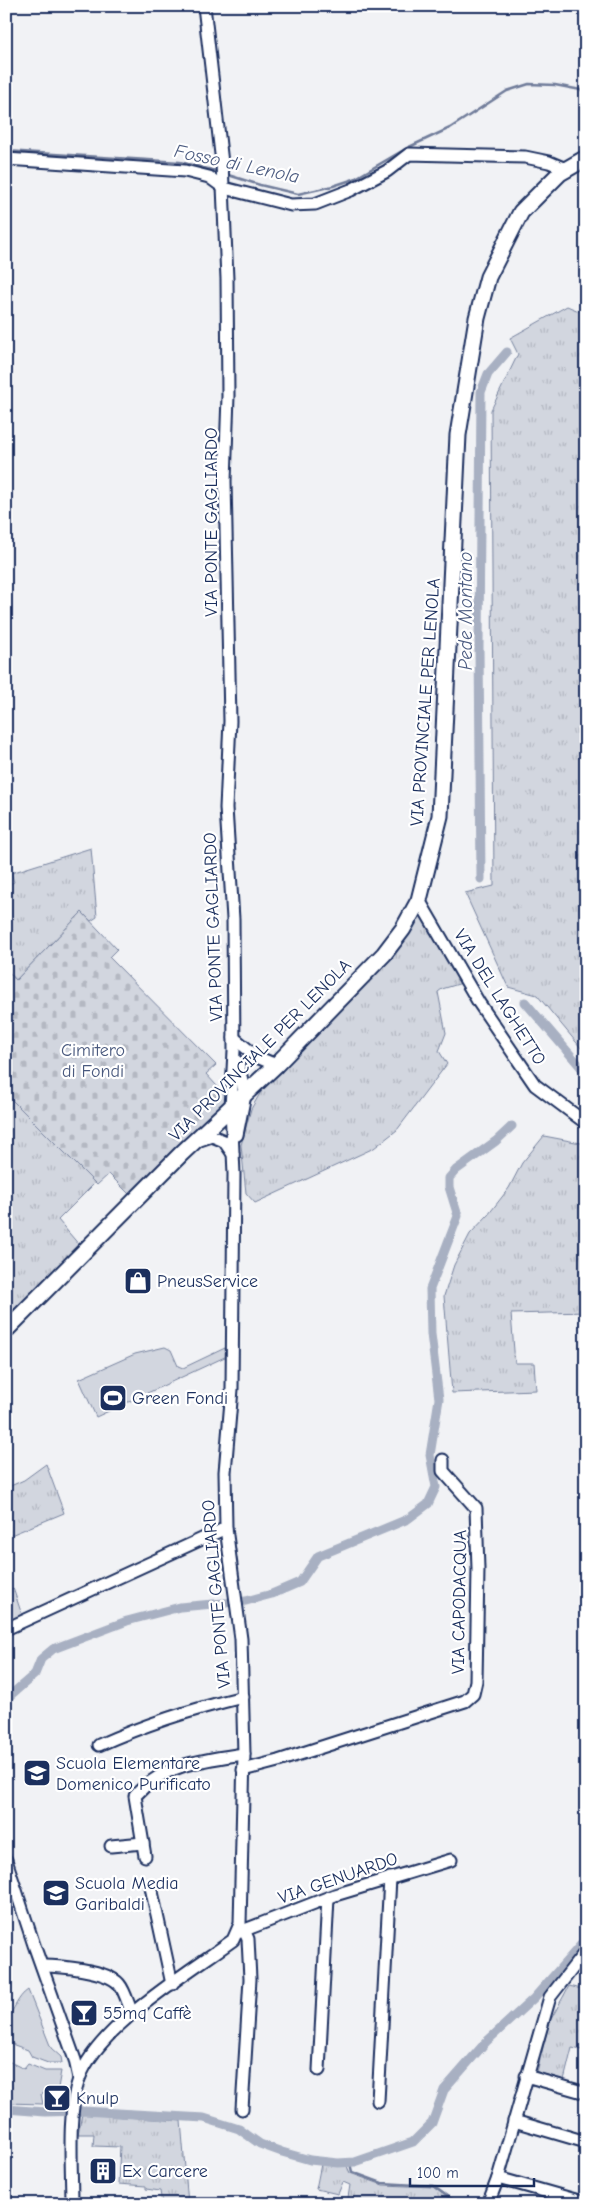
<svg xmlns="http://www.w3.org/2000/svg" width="592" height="2210" font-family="'Comic Neue',sans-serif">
	<defs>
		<pattern id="grass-tufts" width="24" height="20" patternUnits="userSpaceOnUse" patternTransform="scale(1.25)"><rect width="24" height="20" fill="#d2d6df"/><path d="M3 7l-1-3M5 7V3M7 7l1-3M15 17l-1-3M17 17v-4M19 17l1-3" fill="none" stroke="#b4b8c2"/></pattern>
		<pattern id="cemetery-stones" width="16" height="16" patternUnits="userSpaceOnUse" patternTransform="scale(1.25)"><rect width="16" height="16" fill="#d2d6df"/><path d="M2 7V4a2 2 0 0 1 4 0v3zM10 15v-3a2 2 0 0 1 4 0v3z" fill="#b4b8c2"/></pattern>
	</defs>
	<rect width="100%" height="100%" fill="#f1f2f5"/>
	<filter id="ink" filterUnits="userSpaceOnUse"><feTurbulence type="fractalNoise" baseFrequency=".02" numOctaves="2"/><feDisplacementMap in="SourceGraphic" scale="10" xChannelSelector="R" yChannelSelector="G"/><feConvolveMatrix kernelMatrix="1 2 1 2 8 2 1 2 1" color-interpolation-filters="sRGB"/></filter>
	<g filter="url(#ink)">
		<g fill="url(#grass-tufts)" stroke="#76829e">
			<path d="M567 306 586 314V1054L537 995 508 987 465 893 494 886 491 410 518 354 510 338Z"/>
			<path d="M91 848 97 917 91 921 82 912 16 980 6 969V886L14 882 11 873Z"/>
			<path d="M420 914 462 983 442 989 438 992 446 1033 439 1051 447 1064 397 1130 374 1148 255 1203 246 1193 241 1145 251 1109 269 1078Z"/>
			<path d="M6 1094 95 1183 58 1220 80 1246 6 1321Z"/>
			<path d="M544 1136 586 1144V1312L511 1314 515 1363H534L536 1390 452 1393 444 1296 454 1265 470 1234 488 1215 509 1188 522 1163Z"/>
			<path d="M46 1464 64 1513 6 1537V1488L24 1480Z"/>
			<path d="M13 1588 22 1615 6 1622V1591Z"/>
			<path d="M569 1986 586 1990V2051L572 2048 564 2080 537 2072 549 2023Z"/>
			<path d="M82 2114 181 2121 188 2204H162L160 2191 146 2189V2186L118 2184 120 2147 93 2146 94 2134H78Z"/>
			<path d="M321 2164 347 2166 350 2173 383 2185 433 2187 457 2204H347L350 2185 343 2182 338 2194 316 2189Z"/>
		</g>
		<path fill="url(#cemetery-stones)" stroke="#76829e" d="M82 912 117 949 109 957 216 1065 206 1074 228 1098 131 1196 109 1174 97 1185 6 1094V969L16 980Z"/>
		<g fill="#d2d6df" stroke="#76829e">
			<path d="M165 1347 171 1350 178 1366 183 1368 225 1348 227 1356 96 1417 79 1379 135 1354Z"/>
			<path d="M28 1990 51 2048 61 2057 62 2063H48L32 2057 28 2050 6 2042V2019C15 2010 17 1997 28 1990Z"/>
			<path d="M6 2060 24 2069 28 2064 45 2071H61L58 2088 59 2090 41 2094 43 2104 6 2103Z"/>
		</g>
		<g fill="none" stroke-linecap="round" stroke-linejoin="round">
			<g stroke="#707c9a" stroke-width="2.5">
				<path d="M6 151 180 162 220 172"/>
				<path d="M225 174 260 185 298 194 333 186 354 179 407 148 450 128 507 91 529 84 555 85 586 91"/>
				<path d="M350 2163 352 2172 382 2183 433 2186 458 2204"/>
			</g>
			<g stroke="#a8b0c2" stroke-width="9">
				<path d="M481 879 479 647 481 392 488 374 507 352"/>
				<path d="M525 1002 586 1073"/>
				<path d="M6 1699 35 1674 41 1659 53 1649 127 1621 180 1607 246 1601 272 1594 300 1582 318 1556 408 1519 428 1504 436 1487 430 1455 439 1399 431 1334 430 1289 458 1216 449 1187V1178L456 1170 496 1141 512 1126"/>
				<path d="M6 2109 45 2112 83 2111 204 2118 239 2129 260 2144 282 2152 310 2160 338 2163 355 2162 413 2142 432 2123 444 2090 486 2042 534 1998 586 1939"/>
			</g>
			<defs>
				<g id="minor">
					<path d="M6 159 185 171 209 177 224 188 291 205 315 204 351 190 387 171 409 154 525 157 549 162 561 167 564 170"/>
					<path d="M419 900 479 1003 535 1085 586 1123"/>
					<path d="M234 1038 257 1057 276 1065"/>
					<path d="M237 1135 245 1095 238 1062"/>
					<path d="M197 1141 212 1136 224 1141 233 1154"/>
					<path d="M6 1629 226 1528"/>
					<path d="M99 1745C146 1724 193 1709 243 1697"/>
					<path d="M243 1770 278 1761 465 1701 473 1694 476 1681 478 1569 476 1508 443 1471V1460"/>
					<path d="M111 1846 143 1843"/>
					<path d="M145 1856 135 1796C163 1764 203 1760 244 1754"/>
					<path d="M6 1860 34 1945 75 2060 79 2078"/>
					<path d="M151 1887 172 1984"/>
					<path d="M237 1933 335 1895 451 1860"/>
					<path d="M42 1966C60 1966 107 1970 119 1984 125 1991 128 2004 132 2013"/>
					<path d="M319 2070 328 1898"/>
					<path d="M526 2076 586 2093"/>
					<path d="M378 2101 390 1878"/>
					<path d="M242 2109 250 1979 248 1939 244 1930"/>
					<path d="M514 2121 586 2142"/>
					<path d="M498 2178 586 2203"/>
					<path d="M72 2204C72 2168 67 2112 79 2079 97 2027 189 1972 233 1940L240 1924 244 1754 241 1639 226 1528 225 1472 232 1389 234 1174 231 1108 234 1051 233 919 226 808 230 721 225 481 228 396 227 279 222 163 204 6"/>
					<path d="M488 2204 498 2178 550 1997 586 1951"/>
				</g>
				<path id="major" d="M6 1330 182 1153 276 1065 384 954 403 929 419 900 440 816 458 435 477 318 488 277 521 212 560 173 586 158"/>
			</defs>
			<use href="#minor" stroke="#1b2f5e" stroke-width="15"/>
			<use href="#major" stroke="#1b2f5e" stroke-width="19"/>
			<use href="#minor" stroke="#fff" stroke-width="11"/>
			<use href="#major" stroke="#fff" stroke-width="15"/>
		</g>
	</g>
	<defs>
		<symbol id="shop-square" viewBox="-11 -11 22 22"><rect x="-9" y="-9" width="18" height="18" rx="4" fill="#1b2f5e" stroke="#fff"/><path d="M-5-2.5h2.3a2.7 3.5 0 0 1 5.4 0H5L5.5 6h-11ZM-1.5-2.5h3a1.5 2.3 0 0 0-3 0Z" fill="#fff"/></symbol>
		<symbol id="stadium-square" viewBox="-11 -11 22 22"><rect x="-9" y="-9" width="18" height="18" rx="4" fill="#1b2f5e" stroke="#fff"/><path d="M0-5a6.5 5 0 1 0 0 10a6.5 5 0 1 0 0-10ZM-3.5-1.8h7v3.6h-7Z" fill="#fff"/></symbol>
		<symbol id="school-square" viewBox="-11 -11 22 22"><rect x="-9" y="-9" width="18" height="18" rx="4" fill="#1b2f5e" stroke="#fff"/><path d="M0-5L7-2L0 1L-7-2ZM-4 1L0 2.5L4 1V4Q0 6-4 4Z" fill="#fff"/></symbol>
		<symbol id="bar-square" viewBox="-11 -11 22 22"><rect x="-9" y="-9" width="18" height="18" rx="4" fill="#1b2f5e" stroke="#fff"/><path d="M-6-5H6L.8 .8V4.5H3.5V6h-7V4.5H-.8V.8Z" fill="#fff"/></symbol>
		<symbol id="building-square" viewBox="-11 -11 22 22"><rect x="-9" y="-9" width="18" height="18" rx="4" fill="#1b2f5e" stroke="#fff"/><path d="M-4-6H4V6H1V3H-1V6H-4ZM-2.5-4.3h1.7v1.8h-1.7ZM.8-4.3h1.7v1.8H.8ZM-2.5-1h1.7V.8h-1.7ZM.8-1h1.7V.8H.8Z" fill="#fff"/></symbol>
	</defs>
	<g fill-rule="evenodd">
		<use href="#shop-square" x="122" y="1265" width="32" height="32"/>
		<use href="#stadium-square" x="97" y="1382" width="32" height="32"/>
		<use href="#school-square" x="21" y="1757" width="32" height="32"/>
		<use href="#school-square" x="40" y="1877" width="32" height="32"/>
		<use href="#bar-square" x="68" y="1997" width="32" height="32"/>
		<use href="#bar-square" x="41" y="2082" width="32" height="32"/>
		<use href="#building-square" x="87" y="2155" width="32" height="32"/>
	</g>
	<g text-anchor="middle" stroke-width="4.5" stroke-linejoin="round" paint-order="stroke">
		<g font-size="18" fill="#1b2f5e" stroke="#fff">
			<text transform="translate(211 522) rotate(-90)" y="6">VIA PONTE GAGLIARDO</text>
			<text transform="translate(425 702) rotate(-86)" y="6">VIA PROVINCIALE PER LENOLA</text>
			<text transform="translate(213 927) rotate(-92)" y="6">VIA PONTE GAGLIARDO</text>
			<text transform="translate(500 997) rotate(58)" y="6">VIA DEL LAGHETTO</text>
			<text transform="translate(260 1050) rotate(-45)" y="6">VIA PROVINCIALE PER LENOLA</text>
			<text transform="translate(216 1594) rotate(-95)" y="6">VIA PONTE GAGLIARDO</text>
			<text transform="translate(459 1602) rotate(-89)" y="6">VIA CAPODACQUA</text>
			<text transform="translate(338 1878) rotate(-19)" y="6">VIA GENUARDO</text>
		</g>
		<g font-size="18" fill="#49597e" stroke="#fff">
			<text x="93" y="1056">Cimitero<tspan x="93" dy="21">di Fondi</tspan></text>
		</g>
		<g font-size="18" fill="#1b2f5e" stroke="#fff" text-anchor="start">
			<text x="157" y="1287">PneusService</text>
			<text x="132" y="1404">Green Fondi</text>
			<text x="56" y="1769">Scuola Elementare<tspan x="56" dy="21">Domenico Purificato</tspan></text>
			<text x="75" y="1889">Scuola Media<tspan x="75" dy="21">Garibaldi</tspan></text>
			<text x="103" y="2019">55mq Caffè</text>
			<text x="76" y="2104">Knulp</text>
			<text x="122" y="2177">Ex Carcere</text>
		</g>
		<g font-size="19" font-style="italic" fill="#4c5c81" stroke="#fff">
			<text transform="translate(237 163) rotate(12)" y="7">Fosso di Lenola</text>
			<text transform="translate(465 611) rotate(-90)" y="7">Pede Montano</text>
		</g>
	</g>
	<rect width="592" height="2210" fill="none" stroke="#fff" stroke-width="25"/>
	<rect x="12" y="12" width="567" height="2185" fill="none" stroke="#1b2f5e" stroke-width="2" filter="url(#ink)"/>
	<path d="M410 2178v8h124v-8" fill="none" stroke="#1b2f5e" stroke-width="2.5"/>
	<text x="417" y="2178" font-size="15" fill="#1b2f5e" stroke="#ffffff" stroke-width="4" paint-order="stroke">100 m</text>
</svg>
